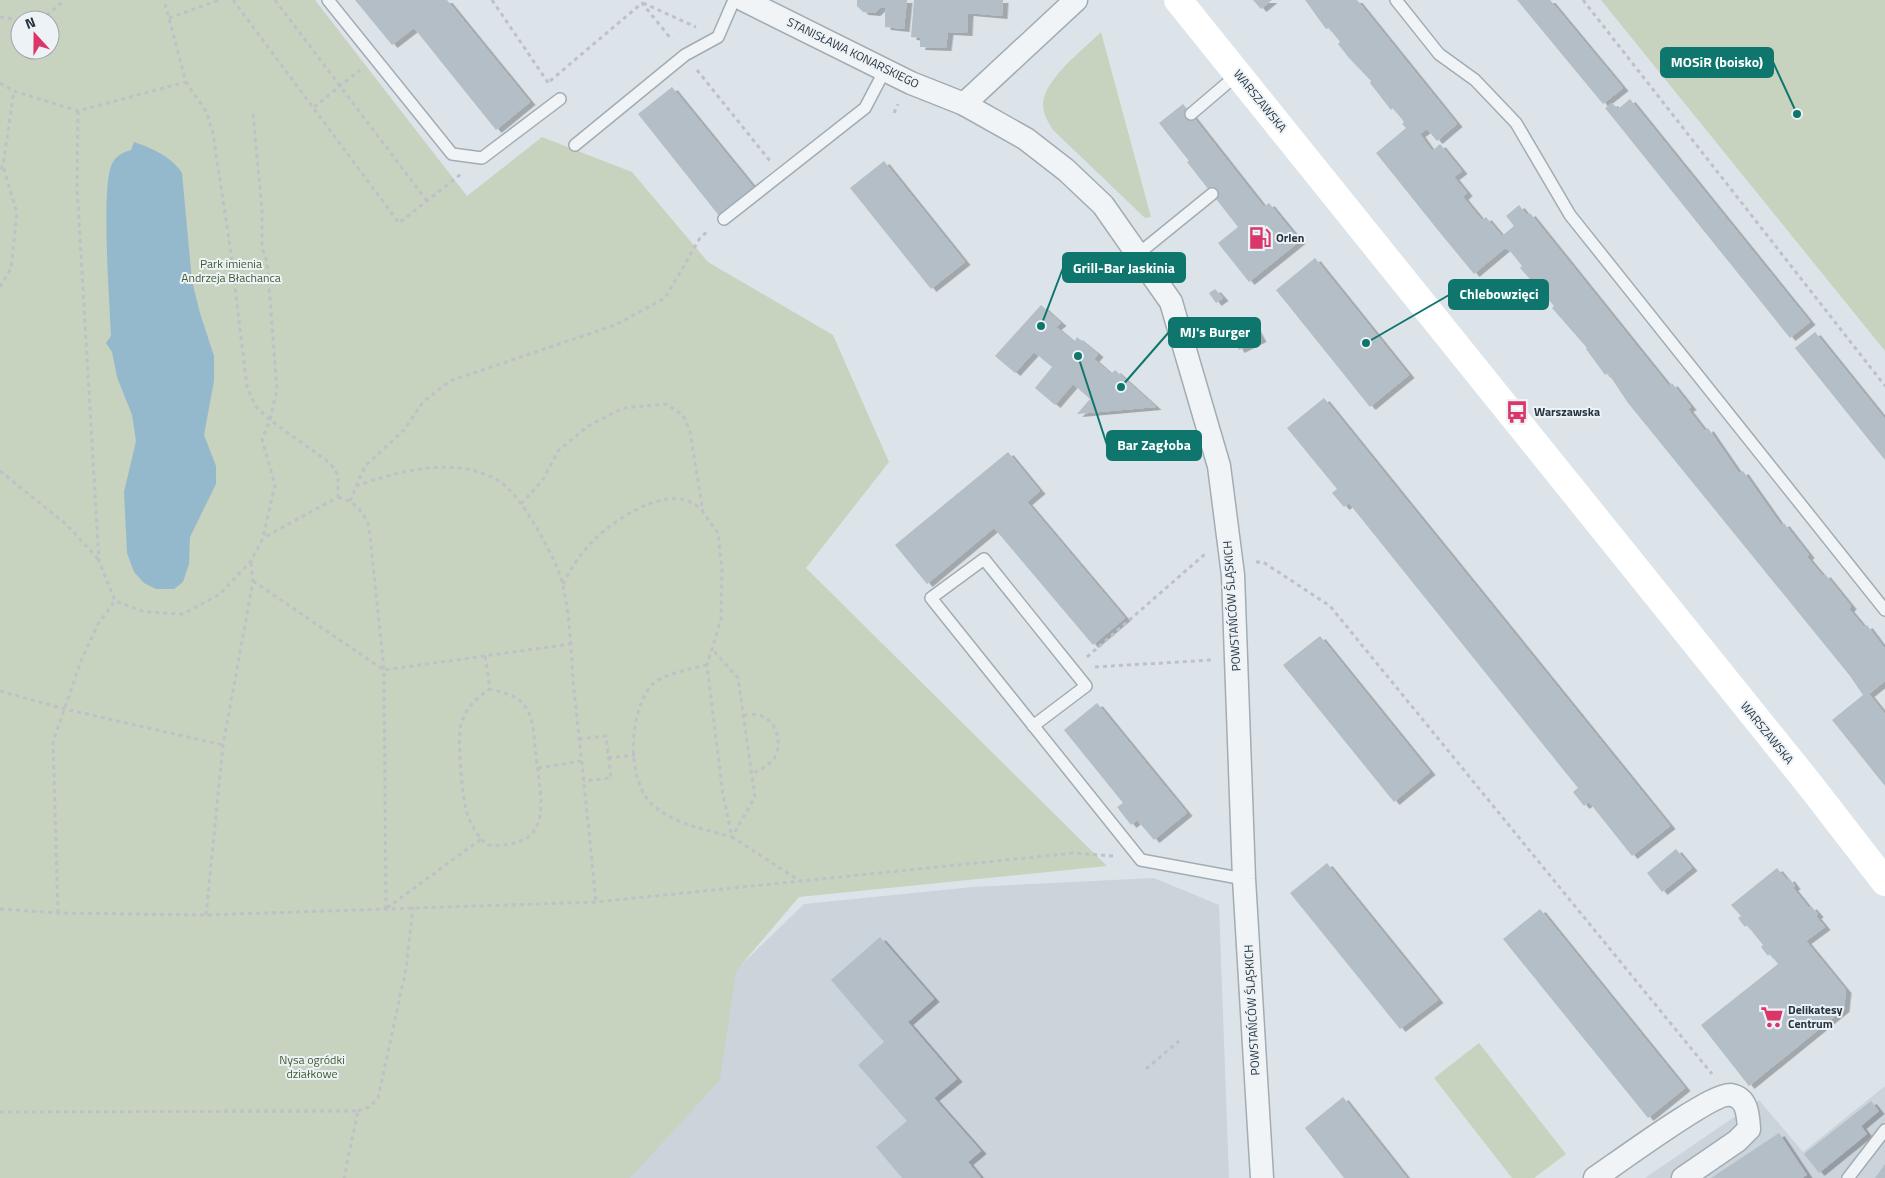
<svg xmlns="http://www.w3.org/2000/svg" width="1885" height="1178" font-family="'Titillium Web',sans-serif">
	<defs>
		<filter id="shadow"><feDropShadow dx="5.5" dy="3" stdDeviation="0" flood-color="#0004"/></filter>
	</defs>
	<rect width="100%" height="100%" fill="#dde4e9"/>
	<g fill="#cbd3db">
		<path d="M1154 878 1219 905 1229 1178H630L736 970 804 904 973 887Z"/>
		<path d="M1885 1086V1178H1645L1759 1100 1803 1152Z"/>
	</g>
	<g fill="#c7d3be" fill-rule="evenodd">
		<path d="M0 0H315L467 196 542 137 632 172 708 262 833 335 889 462 806 568 1107 866 799 897 736 971 720 1080 630 1178H0ZM20 20H50V50H20Z"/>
		<path d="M1601 0H1885V351Z"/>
		<path d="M1101 32 1151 217 1145 218 1053 130C1048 122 1043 114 1043 104 1044 79 1084 49 1101 32Z"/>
		<path d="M1479 1043 1566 1154 1534 1178H1512L1434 1078Z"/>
	</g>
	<path fill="#95b9cc" d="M134 142C152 148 172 157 182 173L192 281 200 313 214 356V381L204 435 216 466V484L190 537 189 564 183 582 174 589H156L144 583 134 572 127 553 124 492 136 441 132 415 117 377 112 352 106 343 111 336C110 308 100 180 113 162 117 155 124 152 131 150Z"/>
	<g fill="#b4bec6" filter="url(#shadow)">
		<path d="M355 0H447L530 102 496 130 414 28 392 45Z"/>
		<path d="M857 0H907L904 29 885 27V8H880L875 13 863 12 857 6Z"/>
		<path d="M914 0H1003L1002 16 968 13 967 33 948 32 946 48 920 47V38L911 37Z"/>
		<path d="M1253 0H1272L1261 9Z"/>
		<path d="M1305 0H1357L1457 124 1437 141 1427 129 1420 134 1432 151 1440 144 1462 171 1454 177 1467 193 1463 197 1472 208 1482 220 1486 217 1502 236 1514 226 1506 216 1519 205 1527 215 1530 213 1669 386 1672 383 1691 407 1688 409 1705 431 1708 428 1739 473 1743 471 1781 525 1784 523 1809 555 1807 557 1823 576 1825 574 1851 606 1849 609 1864 627 1867 625 1885 649V681L1869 694 1885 714V786L1832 720 1863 695 1850 676 1628 403 1608 373 1605 375 1586 349 1587 348 1552 308 1554 306 1520 268 1522 266 1510 251 1505 248 1474 274 1441 234 1376 153 1406 128 1402 124 1404 122 1393 108 1391 110 1370 83 1371 81 1349 58 1338 44 1340 42 1329 28 1326 29Z"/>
		<path d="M1517 0H1550L1623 88 1603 104Z"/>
		<path d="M672 87 755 189 720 217 638 114Z"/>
		<path d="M1630 99 1810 322 1790 338 1605 108 1612 103 1618 109Z"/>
		<path d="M1183 104 1264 207 1269 203 1300 241 1249 282 1218 243 1238 227 1187 162 1189 161 1159 123Z"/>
		<path d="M884 161 965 262 931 289 850 188Z"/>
		<path d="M1315 258 1409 375 1370 407 1276 290Z"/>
		<path d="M1215 289 1223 298 1216 303 1209 293Z"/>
		<path d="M1041 305 1061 323 1056 327 1074 342 1077 337 1098 354 1094 359 1111 374 1115 370 1156 407 1077 414 1090 399 1073 384 1055 405 1035 388 1052 367 1034 352 1015 373 995 356Z"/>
		<path d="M1252 322 1261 339 1239 350 1230 333Z"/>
		<path d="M1815 332 1885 419V460L1795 348Z"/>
		<path d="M1324 398 1670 826 1632 856 1589 802 1584 806 1573 792 1578 788 1356 512 1349 503 1344 507 1332 493 1337 489 1287 428Z"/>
		<path d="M1008 452 1040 491 1027 502 1125 618 1093 645 994 528 927 584 895 545Z"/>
		<path d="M1320 636 1430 772 1394 802 1283 665Z"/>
		<path d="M1097 703 1187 813 1154 840 1137 820 1131 825 1117 807 1123 803 1064 730Z"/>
		<path d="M1676 849 1692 868 1662 892 1647 873Z"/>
		<path d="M1327 863 1438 1000 1400 1029 1290 893Z"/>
		<path d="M1777 868 1787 880 1789 878 1795 886 1793 888 1809 908 1811 906 1818 914 1816 916 1825 927 1806 941 1846 990 1844 1009 1749 1086 1701 1025 1778 964 1770 954 1768 956 1761 947 1763 945 1747 925 1745 927 1738 918 1741 916 1731 905Z"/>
		<path d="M1540 909 1685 1088 1648 1118 1503 939Z"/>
		<path d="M880 937 934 999 908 1022 957 1079 934 1098 981 1151 968 1162 981 1178H902L876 1147 907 1121 858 1065 884 1042 831 980Z"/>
		<path d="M1343 1097 1407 1178H1344L1305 1128Z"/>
		<path d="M1871 1101 1879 1111 1861 1126 1867 1134 1819 1173 1804 1154Z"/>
		<path d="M1779 1133 1807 1175 1802 1178H1711Z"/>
		<path d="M1885 1164V1178H1875Z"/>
	</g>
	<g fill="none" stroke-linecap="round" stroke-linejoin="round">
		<defs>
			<g id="lane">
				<path d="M328 0 452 154 482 158 560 99"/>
				<path d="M1396 0 1439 54 1475 80 1516 123 1570 215 1885 610"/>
				<path d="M1191 114 1238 74"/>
				<path d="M575 145 685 55 718 37 734 0"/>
				<path d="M724 219 865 108 885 70"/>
				<path d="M1138 254 1212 194"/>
				<path d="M1033 726 1086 686 984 559 931 598 1141 860 1244 879"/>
				<path d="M1848 1178 1885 1130"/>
			</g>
			<g id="street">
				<path d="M744 0 911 83 964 104 1026 139 1066 170 1103 205 1171 302 1219 466 1233 575 1244 879 1262 1178"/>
				<path d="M964 104 1076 0"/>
				<path d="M1595 1178C1616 1164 1713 1092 1731 1095 1748 1098 1748 1116 1749 1129L1737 1141 1683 1178"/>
			</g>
		</defs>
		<use href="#lane" stroke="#a2acb3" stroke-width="14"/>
		<use href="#street" stroke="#a2acb3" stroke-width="25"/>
		<g stroke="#bcc2c8" stroke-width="3" stroke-dasharray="4 4" stroke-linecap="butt">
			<path d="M233 0 399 223 461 174"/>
			<path d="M275 0 427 201"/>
			<path d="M492 0 549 84"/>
			<path d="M1583 0 1885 386"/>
			<path d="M643 3 696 27"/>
			<path d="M0 17 20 20"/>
			<path d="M169 18 219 0"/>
			<path d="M31 20 47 15 65 0"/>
			<path d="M697 70 770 161"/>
			<path d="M550 81 642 3 672 40"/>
			<path d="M0 83 14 91 78 111 186 82 164 0"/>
			<path d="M314 107 360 70"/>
			<path d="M78 111 77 187 99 561 115 601 145 612 183 614 220 594 251 561 263 538 275 485 262 439 270 420 256 407 247 387 230 246 213 134 207 113 186 82"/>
			<path d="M894 113 898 104"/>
			<path d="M253 114 262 210V247L267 262 277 389 270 420 330 463 338 475V497L263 538"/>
			<path d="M0 169 3 166 14 91"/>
			<path d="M0 287 11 268 17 213 3 166"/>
			<path d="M0 471 67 525 99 560"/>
			<path d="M356 486C399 471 456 455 499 481 521 494 558 561 563 586 571 620 571 657 574 691 582 762 589 832 596 902"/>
			<path d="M338 497C355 502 362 510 369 526L384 670 386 908"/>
			<path d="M350 501 365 466 404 430 423 402 450 381 615 325 665 298 700 238 709 230"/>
			<path d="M521 504 542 481 558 451 588 426 623 408 666 404 683 415 690 432 703 512 718 533 722 570 721 619 707 665 723 795 732 837 800 881"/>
			<path d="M1256 562H1263L1330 606 1712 1074"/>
			<path d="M253 581 384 670 570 644"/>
			<path d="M563 584C571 569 581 552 594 540 617 517 675 479 702 511"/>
			<path d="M485 656 490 689C476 698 466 708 461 724 457 738 462 802 468 816 472 827 478 836 487 845 554 849 542 805 536 757 534 741 535 718 524 705 517 695 501 692 490 689"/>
			<path d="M1087 657 1205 554"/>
			<path d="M707 665C691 669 661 674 651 686 628 713 626 783 654 806 676 825 705 829 732 837L755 797 738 678 712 649"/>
			<path d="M1095 667 1211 660"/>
			<path d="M0 691 65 709 223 745"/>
			<path d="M744 715C748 715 755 714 759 715 778 720 784 747 772 761 766 767 759 770 752 774"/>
			<path d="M579 739 606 736 611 778 584 781"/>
			<path d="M608 758 635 755"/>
			<path d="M538 768 581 761"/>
			<path d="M387 908 481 839"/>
			<path d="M0 909 58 913 206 915 596 902 1074 853 1113 856"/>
			<path d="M58 913 53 742 81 661 98 624 115 601"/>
			<path d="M206 915 223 745 253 581 251 562"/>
			<path d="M1146 1069 1179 1041"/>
			<path d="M358 1111 369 1107 378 1098 406 969 413 907"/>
			<path d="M0 1112 358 1111 344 1178"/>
		</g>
		<use href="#lane" stroke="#f1f4f7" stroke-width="11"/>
		<use href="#street" stroke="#f1f4f7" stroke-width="22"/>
		<path stroke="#fff" stroke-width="28" d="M1178 0 1810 785 1885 882"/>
	</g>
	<defs>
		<symbol id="fuel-bare" viewBox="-9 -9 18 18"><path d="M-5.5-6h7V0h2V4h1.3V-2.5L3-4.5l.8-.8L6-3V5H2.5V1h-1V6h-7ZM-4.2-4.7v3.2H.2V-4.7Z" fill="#da3669" stroke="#edf2f6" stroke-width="2.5" paint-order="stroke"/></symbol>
		<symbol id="bus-bare" viewBox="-9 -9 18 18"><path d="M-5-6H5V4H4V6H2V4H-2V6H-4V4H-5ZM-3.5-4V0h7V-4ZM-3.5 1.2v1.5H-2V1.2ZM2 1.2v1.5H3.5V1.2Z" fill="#da3669" stroke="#edf2f6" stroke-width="2.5" paint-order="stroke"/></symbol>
		<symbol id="supermarket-bare" viewBox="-9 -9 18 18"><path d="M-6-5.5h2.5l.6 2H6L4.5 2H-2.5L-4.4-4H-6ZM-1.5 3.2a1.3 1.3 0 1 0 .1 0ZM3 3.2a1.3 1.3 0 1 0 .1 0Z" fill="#da3669" stroke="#edf2f6" stroke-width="2.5" paint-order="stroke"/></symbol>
	</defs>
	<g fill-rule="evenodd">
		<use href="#fuel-bare" x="1244" y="222" width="32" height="32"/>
		<use href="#bus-bare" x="1501" y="396" width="32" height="32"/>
		<use href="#supermarket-bare" x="1756" y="1001" width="32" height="32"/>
	</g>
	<g text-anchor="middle" stroke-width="4" stroke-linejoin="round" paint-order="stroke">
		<g font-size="12" fill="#253441" stroke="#edf2f6">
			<text transform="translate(853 53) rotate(26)" y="4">STANISŁAWA KONARSKIEGO</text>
			<text transform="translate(1260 101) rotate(51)" y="4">WARSZAWSKA</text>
			<text transform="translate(1232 606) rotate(-94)" y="4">POWSTAŃCÓW ŚLĄSKICH</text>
			<text transform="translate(1767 733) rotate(51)" y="4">WARSZAWSKA</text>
			<text transform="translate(1252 1010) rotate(-93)" y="4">POWSTAŃCÓW ŚLĄSKICH</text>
		</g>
		<g font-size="12" font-weight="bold" fill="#253441" stroke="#edf2f6" text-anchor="start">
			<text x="1276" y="242">Orlen</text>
			<text x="1534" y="416">Warszawska</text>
			<text x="1788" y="1014">Delikatesy<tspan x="1788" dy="14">Centrum</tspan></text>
		</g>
		<g font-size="12" fill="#415e31" stroke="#edf2f6">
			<text x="231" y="268">Park imienia<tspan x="231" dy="14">Andrzeja Błachanca</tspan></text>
			<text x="312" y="1064">Nysa ogródki<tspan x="312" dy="14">działkowe</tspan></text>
		</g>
	</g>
	<path fill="none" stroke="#0f766e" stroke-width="2" d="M1797 114L1773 62M1041 326L1063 268M1366 343L1449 295M1121 387L1169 332M1078 356L1107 445"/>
	<g fill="#0f766e" stroke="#edf2f6" stroke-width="2">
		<circle cx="1797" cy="114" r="5"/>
		<circle cx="1041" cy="326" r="5"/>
		<circle cx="1366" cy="343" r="5"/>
		<circle cx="1121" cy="387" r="5"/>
		<circle cx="1078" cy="356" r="5"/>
	</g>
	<g fill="#0f766e" stroke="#0f766e" stroke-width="2">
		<rect x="1661" y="48" width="112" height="29" rx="5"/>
		<rect x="1063" y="253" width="122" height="29" rx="5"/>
		<rect x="1449" y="280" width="99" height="29" rx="5"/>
		<rect x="1169" y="318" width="91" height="29" rx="5"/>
		<rect x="1107" y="431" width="94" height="29" rx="5"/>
	</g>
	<g font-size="14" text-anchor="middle" font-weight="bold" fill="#fff">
		<text x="1717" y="67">MOSiR (boisko)</text>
		<text x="1124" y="273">Grill-Bar Jaskinia</text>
		<text x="1499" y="299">Chlebowzięci</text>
		<text x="1215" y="337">MJ's Burger</text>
		<text x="1154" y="450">Bar Zagłoba</text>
	</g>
	<g transform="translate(35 35) rotate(339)"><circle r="24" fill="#edf2f6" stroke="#9da6ae"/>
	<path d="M0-4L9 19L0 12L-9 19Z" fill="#da3669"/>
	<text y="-8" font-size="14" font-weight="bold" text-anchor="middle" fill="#253441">N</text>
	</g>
</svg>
